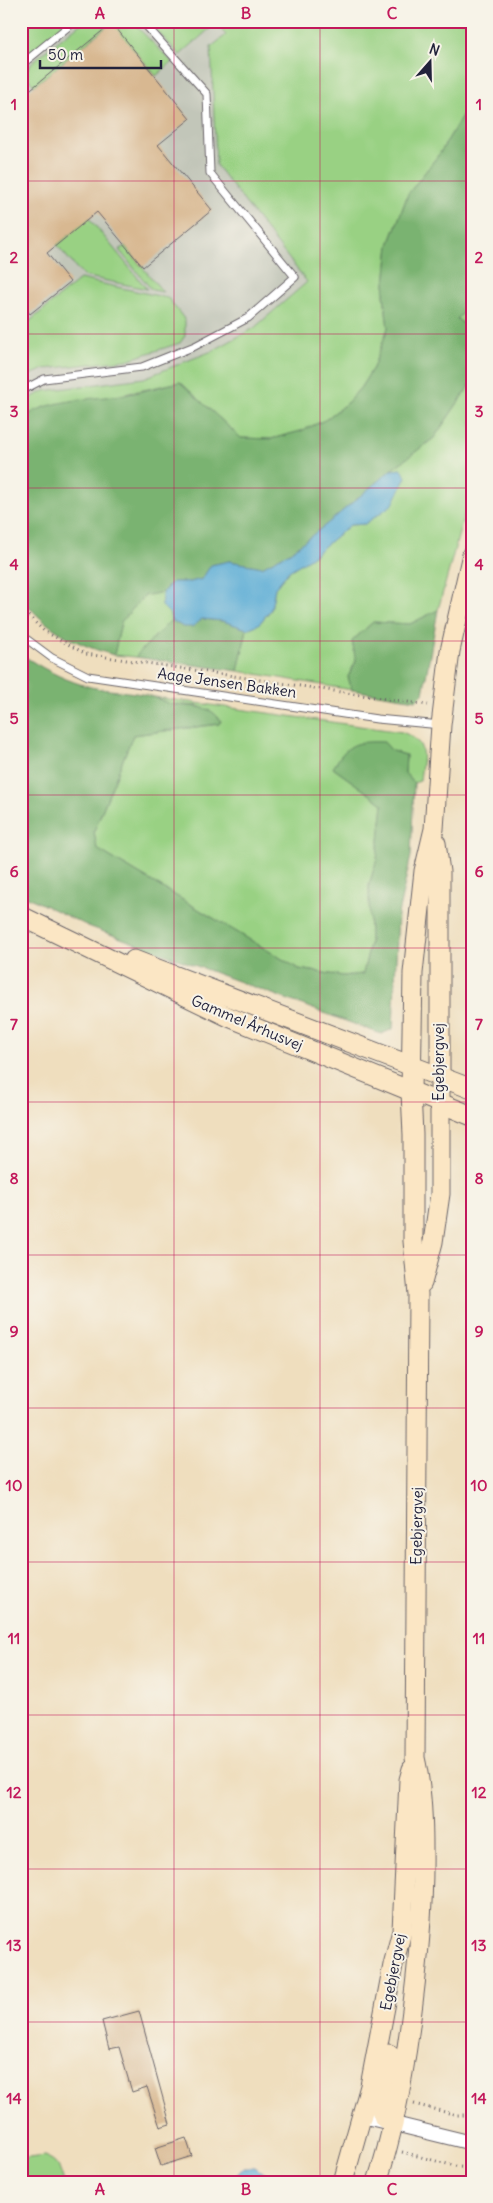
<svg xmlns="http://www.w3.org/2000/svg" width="493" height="2203" font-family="Delius,sans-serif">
	<rect width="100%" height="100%" fill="#f7f3e8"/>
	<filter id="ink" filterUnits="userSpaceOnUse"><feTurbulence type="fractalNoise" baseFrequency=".02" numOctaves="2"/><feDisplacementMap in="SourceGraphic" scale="10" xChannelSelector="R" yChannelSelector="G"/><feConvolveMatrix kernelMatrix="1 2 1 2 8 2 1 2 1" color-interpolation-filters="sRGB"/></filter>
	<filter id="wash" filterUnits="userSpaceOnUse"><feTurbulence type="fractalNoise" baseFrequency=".0096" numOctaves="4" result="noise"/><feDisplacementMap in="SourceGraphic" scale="20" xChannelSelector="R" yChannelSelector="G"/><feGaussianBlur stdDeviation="1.12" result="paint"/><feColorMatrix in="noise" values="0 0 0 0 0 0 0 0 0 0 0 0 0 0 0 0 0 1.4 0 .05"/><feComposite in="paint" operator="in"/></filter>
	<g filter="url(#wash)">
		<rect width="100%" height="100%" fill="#efdebe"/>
		<path fill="#c2c6b9" d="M21 21H472V99L316 344 27 415 21 421Z"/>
		<g fill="#99d183" stroke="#5e7a5f">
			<path d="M21 21H67L35 50 22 56Z"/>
			<path d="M84 21H131L172 62 156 76 111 23 34 86 27 77 26 71 33 61Z"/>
			<path d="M147 21H472V99L440 153 408 194 389 245 384 294 388 328 373 368 361 387 348 402 325 420 301 431 271 439 241 438 180 382 27 415 21 421V403L44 391 144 378 212 351 254 328 307 282 216 165 211 47 226 35 215 24 180 55Z"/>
			<path d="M89 218 147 289 83 276 57 245Z"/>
			<path d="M125 246 163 292 152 290 119 250Z"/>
			<path d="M80 279 168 298 185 320V336L180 343 127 360 45 369 30 375 21 345V311L30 321Z"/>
			<path d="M472 302V330L457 319Z"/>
			<path d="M472 382V486L438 610 410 624 373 622 352 641 356 661 348 677 352 690 238 671 247 629 259 624 271 610 275 588 289 571 310 558 350 525 365 524 402 469 391 470 434 438Z"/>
			<path d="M163 592 161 605 170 614 171 620 135 657 114 655 121 622 144 596Z"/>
			<path d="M154 697 402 732C430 743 422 757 420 781L414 783 405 773 406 755 392 751 333 768 383 804 377 859 369 885 370 943 363 974 343 976 299 969 97 849 94 831 133 735 219 724 221 721 199 706 170 704Z"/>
			<path d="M44 2156C58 2161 60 2168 64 2182H21V2159Z"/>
		</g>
		<g fill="#7ab371" stroke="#4e6a56">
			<path d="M472 99V302L457 319 472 330V382L434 438 391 470 327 524 290 552 262 567 229 561 211 565 202 579 190 582H172L163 592 144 596 121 622 114 655C77 645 45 629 21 597V421C41 399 95 399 124 395 143 391 162 386 180 382L241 438 271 439 301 431 325 420 348 402 361 387 373 368 388 328 384 294 389 245 408 194 440 153Z"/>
			<path d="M438 610 423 694 416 700 352 690 348 677 356 661 352 641 373 622 410 624Z"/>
			<path d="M202 619 223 621 247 629 238 671 135 657 171 620 183 627Z"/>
			<path d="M21 654C40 667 60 678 83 685 106 692 131 690 154 697 159 699 164 702 168 703 187 709 208 701 221 721L219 724 133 735 94 831 97 849 299 969 343 976 363 974 370 943 369 885 377 859 383 804 333 768C347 743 357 741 384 742L392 751 406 755 405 773 414 783 411 856 398 914 393 1029 381 1034 88 926 21 894Z"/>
		</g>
		<g fill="#5aacd5" stroke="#3e6788">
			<path d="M402 469 406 477 393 504 365 524 350 525 310 558 289 571 275 588 271 609 259 624 247 629 223 621 202 619 192 627H183L171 620 170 614 161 605 163 592 172 582H190L202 579 211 565 229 561 262 567 290 552 327 524 391 470Z"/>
			<path d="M244 2167H255L266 2175 267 2182H234L233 2179Z"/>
		</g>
		<g id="blocks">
			<g fill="#d8b891">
				<path d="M112 23 190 119 158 145 212 210 143 267 97 212 47 253 70 282 30 314 21 303V97Z"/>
				<path d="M139 2011 170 2124 160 2127 147 2087 132 2092 119 2047 109 2049 102 2021Z"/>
				<path d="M186 2138 192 2156 161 2166 155 2148Z"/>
			</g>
		</g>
	</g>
	<g filter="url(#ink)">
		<use href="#blocks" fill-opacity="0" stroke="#6a6469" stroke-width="1"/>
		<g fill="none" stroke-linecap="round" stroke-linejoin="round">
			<defs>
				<g id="lane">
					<path d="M21 65 75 21"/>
					<path d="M21 391 44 379 142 367 195 346 248 318 295 277 210 173 207 94 142 21"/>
					<path d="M21 635 52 658 88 676 377 719 441 725"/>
				</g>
				<path id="street" d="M362 2116 472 2143"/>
				<g id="secondary">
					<path d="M21 916 229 1017 472 1116"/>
					<path d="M134 960 472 1089"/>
					<path d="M422 1283 433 1242 440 1194V872L436 843"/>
					<path d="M389 2054 379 2104 384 2118 393 2124"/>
					<path d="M343 2182 370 2086 393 1965 402 1931 409 1780 412 1769"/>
					<path d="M377 2182C394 2131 403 2079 410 2026 418 1967 424 1908 423 1849 423 1818 422 1788 415 1758L418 1294 413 1241V1135L411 1092 413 973 424 871 434 829 441 725 450 651 472 554"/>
				</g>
			</defs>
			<use href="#lane" stroke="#6a6469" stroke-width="9"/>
			<use href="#street" stroke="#6a6469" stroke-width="16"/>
			<use href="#secondary" stroke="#6a6469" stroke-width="21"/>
			<g stroke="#6a6469" stroke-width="3" stroke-dasharray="1 4" stroke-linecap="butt">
				<path d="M21 609 44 631 86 654 428 705"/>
				<path d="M414 2104 457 2115H472"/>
				<path d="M402 2152 459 2167 472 2168"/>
			</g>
			<use href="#lane" stroke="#fff" stroke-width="7"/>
			<use href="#street" stroke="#fff" stroke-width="14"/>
			<use href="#secondary" stroke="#fbe6c4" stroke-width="19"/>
		</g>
	</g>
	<path fill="none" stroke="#c2185b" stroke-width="1" stroke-opacity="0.55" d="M174 21V2182M320 21V2182M21 181H472M21 334H472M21 488H472M21 641H472M21 795H472M21 948H472M21 1102H472M21 1255H472M21 1408H472M21 1562H472M21 1715H472M21 1869H472M21 2022H472"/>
	<g text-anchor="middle" stroke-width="4" stroke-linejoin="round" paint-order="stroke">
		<g font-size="15" fill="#22223b" stroke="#f7f3e8">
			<text transform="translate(227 683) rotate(8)" y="5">Aage Jensen Bakken</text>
			<text transform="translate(247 1023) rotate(23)" y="5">Gammel Århusvej</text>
			<text transform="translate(439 1062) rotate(-90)" y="5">Egebjergvej</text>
			<text transform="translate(417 1526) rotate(-89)" y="5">Egebjergvej</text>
			<text transform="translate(393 1972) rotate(-79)" y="5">Egebjergvej</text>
		</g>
	</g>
	<rect width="493" height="2203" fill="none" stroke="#f7f3e8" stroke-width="55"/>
	<g transform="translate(430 62) rotate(20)" stroke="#f7f3e8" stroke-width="4" paint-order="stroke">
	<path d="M0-4L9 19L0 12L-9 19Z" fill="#22223b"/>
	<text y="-8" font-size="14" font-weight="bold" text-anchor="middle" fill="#22223b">N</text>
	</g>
	<path d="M40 60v8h121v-8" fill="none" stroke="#22223b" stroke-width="2.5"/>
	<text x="48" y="60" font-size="15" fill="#22223b" stroke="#f7f3e8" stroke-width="4" paint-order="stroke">50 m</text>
	<rect x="28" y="28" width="438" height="2148" fill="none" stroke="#c2185b" stroke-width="2"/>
	<g font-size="16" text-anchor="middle" font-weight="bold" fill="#c2185b">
		<text x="100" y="19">A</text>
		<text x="246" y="19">B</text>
		<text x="392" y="19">C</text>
		<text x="14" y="110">1</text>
		<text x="479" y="110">1</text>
		<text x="14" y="263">2</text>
		<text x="479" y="263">2</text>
		<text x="14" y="417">3</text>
		<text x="479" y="417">3</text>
		<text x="14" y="570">4</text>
		<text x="479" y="570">4</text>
		<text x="14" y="724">5</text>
		<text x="479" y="724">5</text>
		<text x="14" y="877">6</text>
		<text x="479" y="877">6</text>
		<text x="14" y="1030">7</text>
		<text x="479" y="1030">7</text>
		<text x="14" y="1184">8</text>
		<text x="479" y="1184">8</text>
		<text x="14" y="1337">9</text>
		<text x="479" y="1337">9</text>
		<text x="14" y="1491">10</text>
		<text x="479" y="1491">10</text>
		<text x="14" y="1644">11</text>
		<text x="479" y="1644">11</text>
		<text x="14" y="1798">12</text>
		<text x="479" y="1798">12</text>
		<text x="14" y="1951">13</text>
		<text x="479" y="1951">13</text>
		<text x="14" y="2104">14</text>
		<text x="479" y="2104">14</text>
		<text x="100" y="2195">A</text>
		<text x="246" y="2195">B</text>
		<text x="392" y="2195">C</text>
	</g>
</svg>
